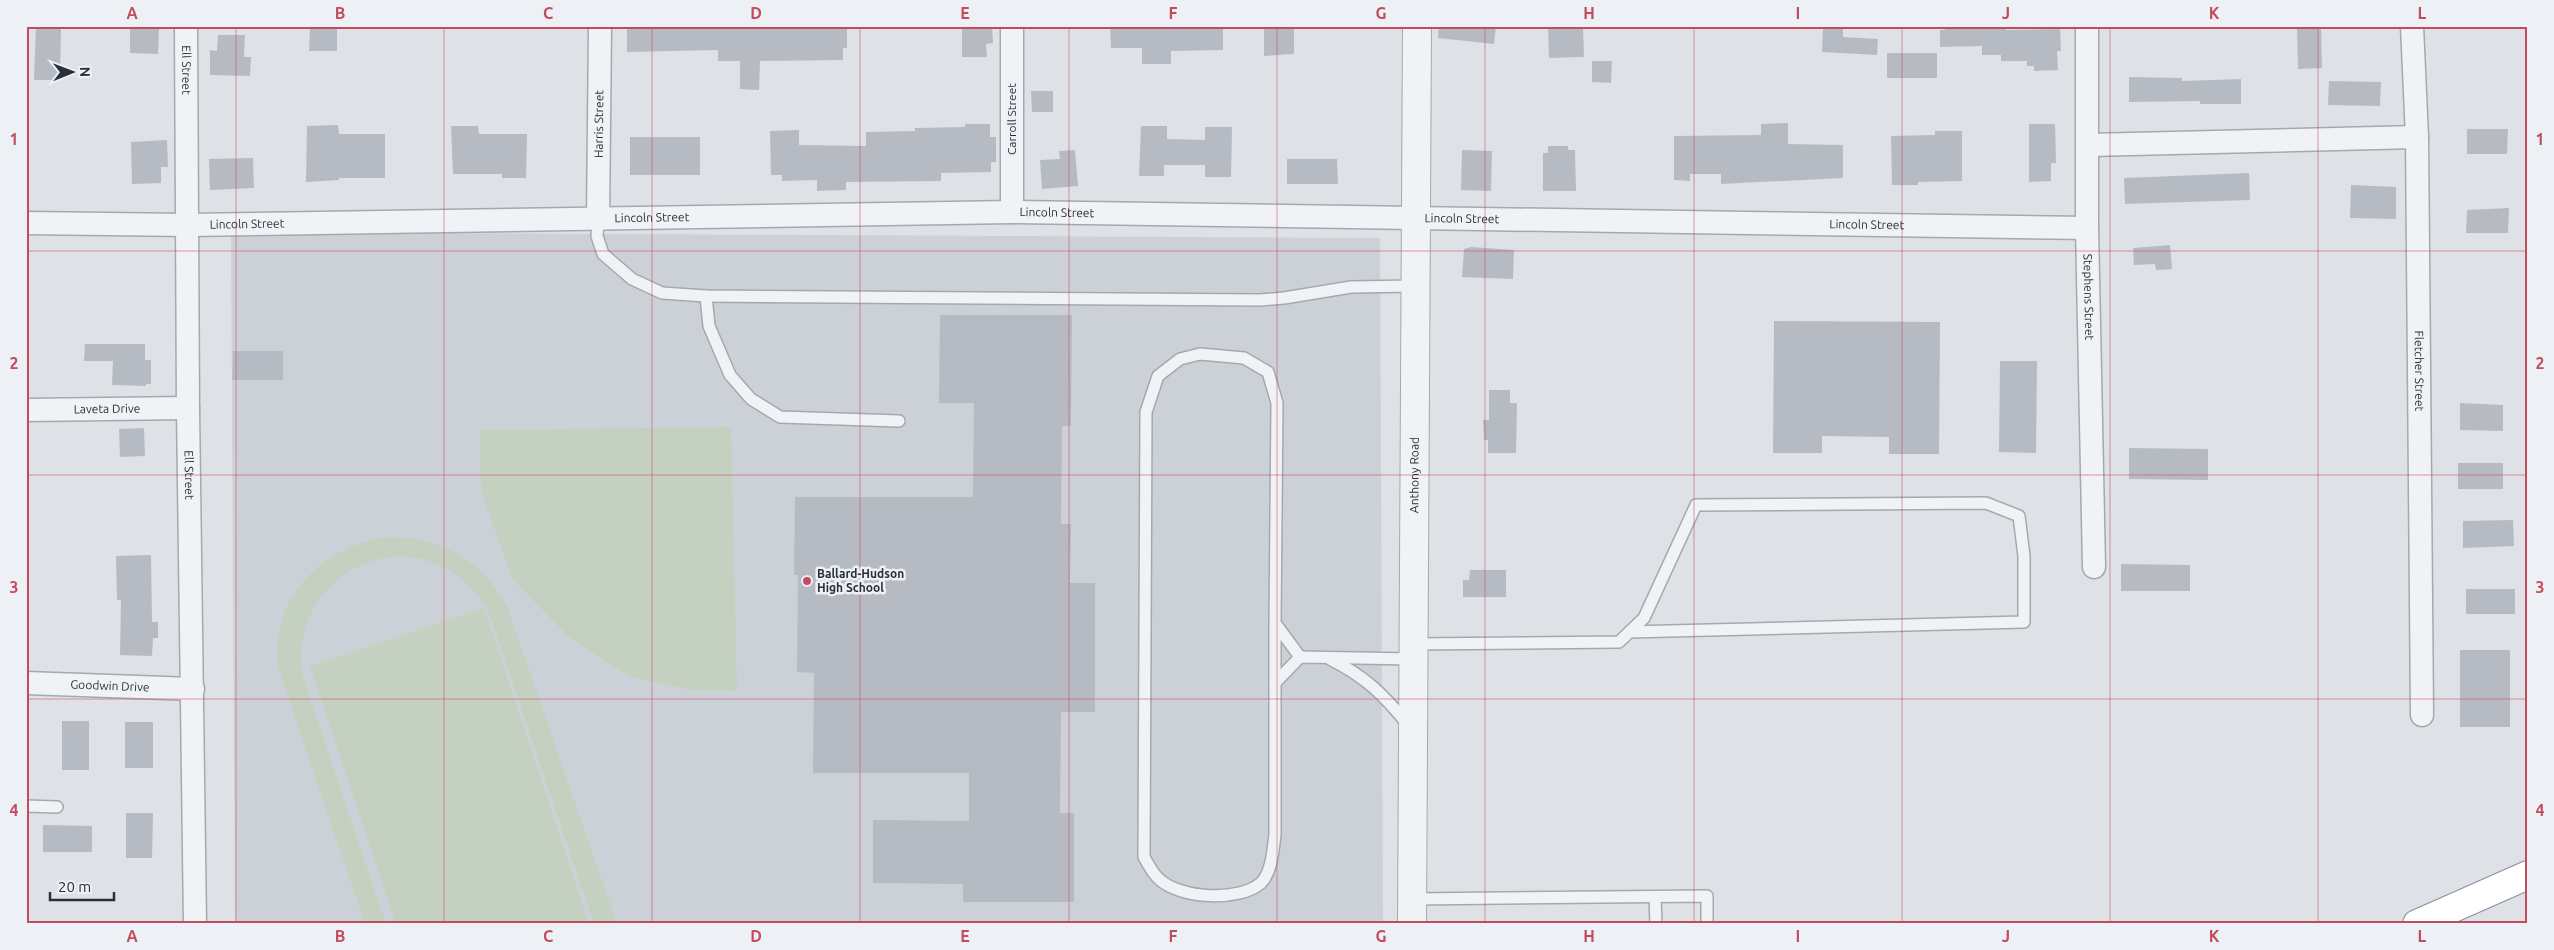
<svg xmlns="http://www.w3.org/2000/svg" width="2554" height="950" font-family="Ubuntu,sans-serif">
	<rect width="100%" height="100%" fill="#dee2e7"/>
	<path fill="#ccd1d8" d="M231 232 1380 238 1383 924H235Z"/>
	<g fill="#c4d0c0">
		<path d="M731 427 737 691 691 690 631 677 570 638 512 579 481 490 480 430Z"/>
		<path d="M386 537C440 536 484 560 508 609L617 924H594L491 618C440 510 290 555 302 673L386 924H365L278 667C270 599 321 547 386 537Z"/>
		<path d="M484 608 589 924H396L310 666Z"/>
	</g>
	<g fill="#b6bbc3">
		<path d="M36 26H61L60 80H34Z"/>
		<path d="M130 26H159L158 54 130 53Z"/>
		<path d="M310 26H337V51H309Z"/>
		<path d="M627 26H847V48H843V60L760 61 759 90 740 89V61H718V50L627 52Z"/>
		<path d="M962 26H992L993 43 986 44 987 57H962Z"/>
		<path d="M1110 26H1223V50L1171 51V64H1142V48H1111Z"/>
		<path d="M1264 26H1294V54L1264 56Z"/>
		<path d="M1439 26H1496L1494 44 1438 38Z"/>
		<path d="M1548 26H1583L1584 57 1549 58Z"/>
		<path d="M1823 26H1843V37L1878 39 1877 55 1822 52Z"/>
		<path d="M1945 26H2006V30L2060 29 2061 51H2057L2058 70 2034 71V66H2027V61H2001V55H1982V46L1940 47V30H1945Z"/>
		<path d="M2297 26H2321L2322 68 2298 69Z"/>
		<path d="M218 35H245L244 57H251L250 76 210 75V50L217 51Z"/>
		<rect x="1887" y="53" width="50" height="25"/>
		<path d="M1592 61H1612L1611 83 1592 82Z"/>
		<path d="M2129 77 2182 78V81L2241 79V104H2200V101L2129 102Z"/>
		<path d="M2329 81 2381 82 2380 106 2328 105Z"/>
		<path d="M1031 91H1053V112H1032Z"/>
		<path d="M1788 123V144L1843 145V178L1721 184V174H1690V181L1674 180V136L1761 135V124Z"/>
		<path d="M965 124H990V137H996V162H991V172L941 173V181L846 182V190L817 191V180L782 181V175H771L770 131 799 130V145L866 146V132L915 131V128L965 127Z"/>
		<path d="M2029 124H2055L2056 163H2051V181L2029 182Z"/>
		<path d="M338 125 339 134H385V178H339V180L306 182 307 126Z"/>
		<path d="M451 126H478L479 134H527L526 178H502V174H453Z"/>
		<path d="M1141 126H1167V139L1205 140V127H1232L1231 177H1205V165H1164V176H1139Z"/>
		<path d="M2467 129H2508L2507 154H2467Z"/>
		<path d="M1935 131H1962V181L1918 182V185H1892L1891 136 1935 135Z"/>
		<rect x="630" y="137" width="70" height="38"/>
		<path d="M167 140 168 167H161V183L132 184 131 142Z"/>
		<path d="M1548 146H1568V150H1575L1576 191H1543V153H1548Z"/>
		<path d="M1075 150 1078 186 1042 189 1040 160 1060 159 1059 151Z"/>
		<path d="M1462 150 1492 151 1491 191 1461 190Z"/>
		<path d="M253 158 254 188 210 190 209 159Z"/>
		<path d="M1287 159H1337L1338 184H1287Z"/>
		<path d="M2249 173 2250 200 2125 204 2124 178Z"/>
		<path d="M2351 185 2396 187V219L2350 218Z"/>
		<path d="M2509 208 2508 233H2466L2467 210Z"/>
		<path d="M2170 245 2172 269 2156 270 2155 264 2134 265 2133 248Z"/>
		<path d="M1471 247 1514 250 1513 279 1462 277 1464 249Z"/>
		<path d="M940 315H1072L1071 426H1062L1061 524H1071L1070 583H1095V712H1061L1060 813H1074V902H963V884L873 883V820L969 821V773H813L814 673 797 672 798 575H794L795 497H973L974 403H939Z"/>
		<path d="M1774 321 1940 322 1939 454H1889V437L1822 436V453H1773Z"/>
		<path d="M85 344H145V360H151V384H146V386L112 385 113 361H84Z"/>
		<path d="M233 351H283V380H232Z"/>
		<path d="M2000 361H2037L2036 453 1999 452Z"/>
		<path d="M1489 390H1510V403H1517L1516 453H1488V440H1484L1483 420H1489Z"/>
		<path d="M2460 403 2503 405V431L2460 430Z"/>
		<path d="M144 428 145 456 120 457 119 429Z"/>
		<path d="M2129 448 2208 449V480L2129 479Z"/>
		<rect x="2458" y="463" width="45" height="26"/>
		<path d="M2513 520 2514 546 2463 548V521Z"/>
		<path d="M151 555 152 622H158V638H153L152 656 120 655 121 600H117L116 556Z"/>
		<path d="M2121 564 2190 565V591H2121Z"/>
		<path d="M1470 570H1506V597H1463V580H1469Z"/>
		<rect x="2466" y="589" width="49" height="25"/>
		<rect x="2460" y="650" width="50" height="77"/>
		<rect x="62" y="721" width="27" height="49"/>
		<rect x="125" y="722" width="28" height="46"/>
		<path d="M126 813H153L152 858H126Z"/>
		<path d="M43 825 92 826V852H43Z"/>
	</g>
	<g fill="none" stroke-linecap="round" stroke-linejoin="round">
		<defs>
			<g id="service">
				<path d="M598 220 597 236 603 254 632 279 662 293 706 296 1260 300 1284 298 1351 287 1414 286"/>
				<path d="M706 296 709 326 730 375 751 399 780 417 899 421"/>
				<path d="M1275 623V835C1273 849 1272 872 1261 883 1239 902 1180 899 1159 879 1153 874 1148 864 1144 857L1146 412 1158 376 1180 359 1200 354 1244 358 1268 372 1277 403 1275 623 1300 657"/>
				<path d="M1413 644 1619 642 1644 618 1696 505 1986 503 2019 516 2024 556V622L1629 632"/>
				<path d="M1330 659C1366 677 1384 695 1409 726"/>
				<path d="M1275 683 1300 657 1413 659"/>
				<path d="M26 806 57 807"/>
				<path d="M1655 897 1656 924"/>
				<path d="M1412 899 1707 896V924"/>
			</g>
			<g id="minor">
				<path id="s1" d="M186 26 188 408 195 924"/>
				<path d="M1012 26V212"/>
				<path id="s2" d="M2087 26V228L2094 567"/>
				<path id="s3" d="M2412 26 2417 137 2422 715"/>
				<path d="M2089 145 2417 137"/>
				<path id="s4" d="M598 220 600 26"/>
				<path id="s5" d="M26 223 187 225 1012 212 2087 228"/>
				<path id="s6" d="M26 410 188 408"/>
				<path id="s7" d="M26 683 193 689"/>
			</g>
			<g id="tertiary">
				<path id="s8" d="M1412 924 1417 26"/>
			</g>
			<path id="motorway" d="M2417 924 2528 875"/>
		</defs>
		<use href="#service" stroke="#a4a9b0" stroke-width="14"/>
		<use href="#minor" stroke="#a4a9b0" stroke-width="25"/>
		<use href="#tertiary" stroke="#a4a9b0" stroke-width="30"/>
		<use href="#motorway" stroke="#878f9c" stroke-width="30"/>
		<use href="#service" stroke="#f1f2f5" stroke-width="11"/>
		<use href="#minor" stroke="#f1f2f5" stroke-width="22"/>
		<use href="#tertiary" stroke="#f1f2f5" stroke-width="28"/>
		<use href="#motorway" stroke="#fff" stroke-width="28"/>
	</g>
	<path fill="none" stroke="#c44b5e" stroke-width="1" stroke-opacity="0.55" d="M236 26V924M444 26V924M652 26V924M860 26V924M1069 26V924M1277 26V924M1485 26V924M1694 26V924M1902 26V924M2110 26V924M2318 26V924M26 251H2528M26 475H2528M26 699H2528"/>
	<circle fill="#c44b5e" stroke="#edf0f4" stroke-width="2" cx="807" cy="581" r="5"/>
	<g text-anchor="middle" stroke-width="5" stroke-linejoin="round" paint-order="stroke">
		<g font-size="12" fill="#28303c" stroke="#edf0f4">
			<text dy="4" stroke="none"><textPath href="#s1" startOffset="44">Ell Street</textPath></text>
			<text transform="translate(1012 119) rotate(-90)" y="4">Carroll Street</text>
			<text dy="4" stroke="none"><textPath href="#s4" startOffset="96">Harris Street</textPath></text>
			<text dy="4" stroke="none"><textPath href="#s5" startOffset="1031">Lincoln Street</textPath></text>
			<text dy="4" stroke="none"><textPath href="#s5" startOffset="626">Lincoln Street</textPath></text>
			<text dy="4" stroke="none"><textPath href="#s5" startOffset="1436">Lincoln Street</textPath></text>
			<text dy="4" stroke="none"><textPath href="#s5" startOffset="221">Lincoln Street</textPath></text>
			<text dy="4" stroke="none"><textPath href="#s5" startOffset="1841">Lincoln Street</textPath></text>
			<text dy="4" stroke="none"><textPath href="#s2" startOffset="271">Stephens Street</textPath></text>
			<text dy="4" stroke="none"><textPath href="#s3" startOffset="345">Fletcher Street</textPath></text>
			<text dy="4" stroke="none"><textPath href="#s6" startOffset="81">Laveta Drive</textPath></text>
			<text dy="4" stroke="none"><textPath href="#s1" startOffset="449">Ell Street</textPath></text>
			<text dy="4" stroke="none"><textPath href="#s8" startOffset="449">Anthony Road</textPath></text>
			<text dy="4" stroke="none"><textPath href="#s7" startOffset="84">Goodwin Drive</textPath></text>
		</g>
		<g font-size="12" font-weight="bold" fill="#28303c" stroke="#edf0f4" text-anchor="start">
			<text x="817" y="578">Ballard-Hudson<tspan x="817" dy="14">High School</tspan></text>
		</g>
	</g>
	<rect width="2554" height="950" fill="none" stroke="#edf0f4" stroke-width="55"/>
	<g transform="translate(72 72) rotate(89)" stroke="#edf0f4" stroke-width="4" paint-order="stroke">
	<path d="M0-4L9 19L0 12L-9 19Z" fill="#28303c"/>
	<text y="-8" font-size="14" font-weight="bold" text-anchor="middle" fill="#28303c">N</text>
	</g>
	<path d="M50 892v8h64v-8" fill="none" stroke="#28303c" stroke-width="2.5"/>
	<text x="58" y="892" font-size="15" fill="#28303c" stroke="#edf0f4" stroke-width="4" paint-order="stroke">20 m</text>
	<rect x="28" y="28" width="2498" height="894" fill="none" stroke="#c44b5e" stroke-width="2"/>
	<g font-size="16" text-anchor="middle" font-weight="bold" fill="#c44b5e">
		<text x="132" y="19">A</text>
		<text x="340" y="19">B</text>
		<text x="548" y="19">C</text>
		<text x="756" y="19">D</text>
		<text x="965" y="19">E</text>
		<text x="1173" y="19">F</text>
		<text x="1381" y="19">G</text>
		<text x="1589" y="19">H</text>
		<text x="1798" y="19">I</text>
		<text x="2006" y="19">J</text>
		<text x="2214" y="19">K</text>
		<text x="2422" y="19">L</text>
		<text x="14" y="145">1</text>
		<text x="2540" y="145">1</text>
		<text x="14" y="369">2</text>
		<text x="2540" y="369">2</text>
		<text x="14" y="593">3</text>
		<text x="2540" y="593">3</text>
		<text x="14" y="816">4</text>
		<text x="2540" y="816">4</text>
		<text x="132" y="942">A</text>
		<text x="340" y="942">B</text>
		<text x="548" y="942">C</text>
		<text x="756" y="942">D</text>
		<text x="965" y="942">E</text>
		<text x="1173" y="942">F</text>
		<text x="1381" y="942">G</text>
		<text x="1589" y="942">H</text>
		<text x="1798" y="942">I</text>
		<text x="2006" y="942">J</text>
		<text x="2214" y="942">K</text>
		<text x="2422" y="942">L</text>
	</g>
</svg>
